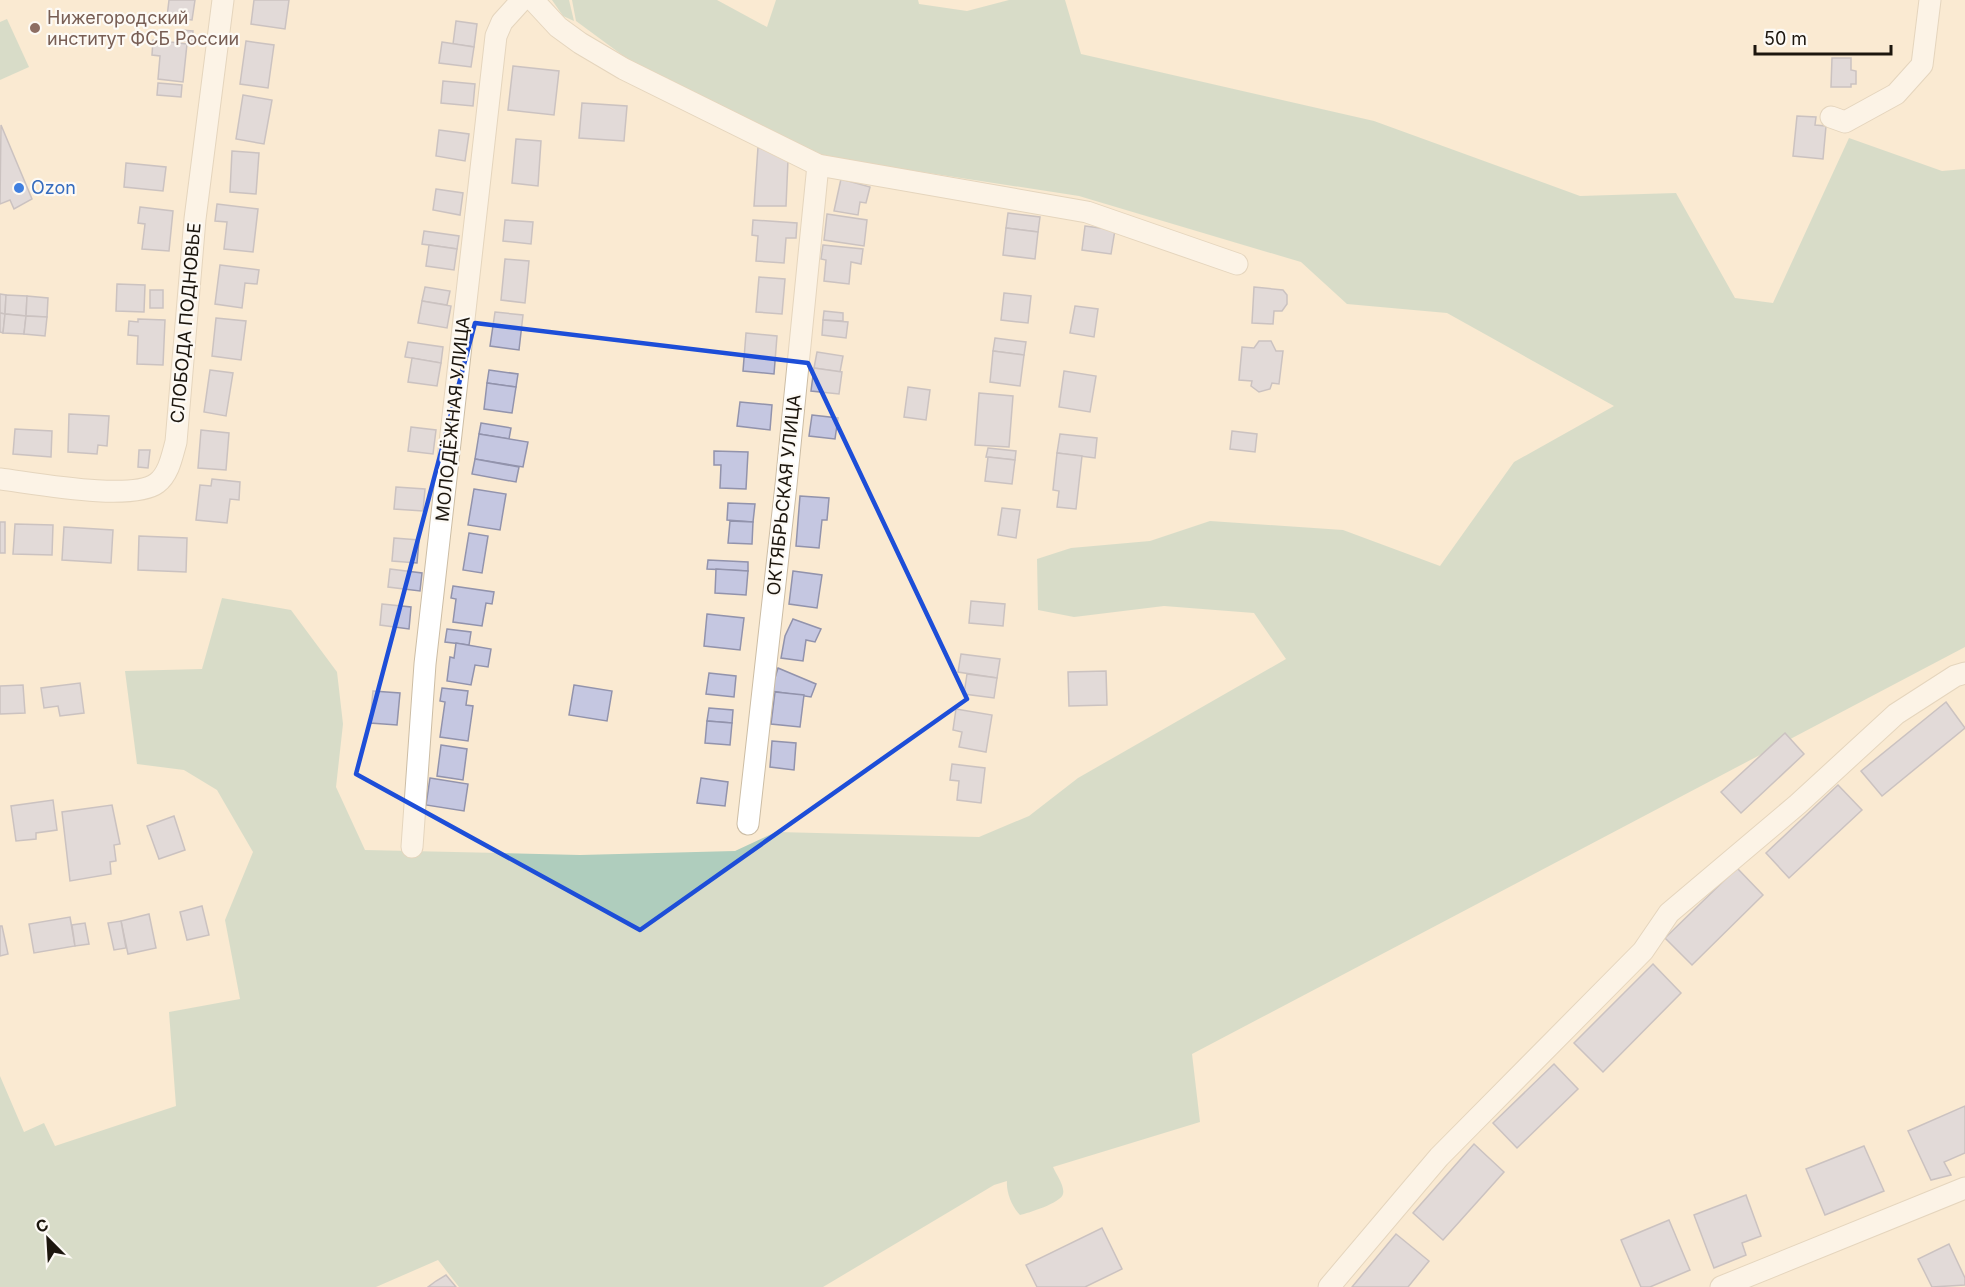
<svg xmlns="http://www.w3.org/2000/svg" width="1965" height="1287" font-family="Inter,sans-serif">
	<rect width="100%" height="100%" fill="#faead2"/>
	<g fill="#afcdbd">
		<path d="M552 0H569L574 21 563 16Z"/>
		<path d="M572 0H717L767 27 776 0H918L919 4 967 11 1009 0H1065L1081 54 1374 121 1580 196 1676 193 1735 298 1773 303 1849 138 1942 171 1965 169V647L1192 1054 1200 1122 1053 1167C1056 1174 1065 1186 1063 1194 1061 1203 1028 1213 1020 1215 1012 1207 1006 1192 1007 1181L994 1185 823 1287H459L438 1260 376 1287H0V1076L24 1132 44 1123 55 1146 176 1106 169 1012 240 999 225 920 253 852 217 790 184 770 137 764 125 671 202 669 222 598 291 610 337 672 343 724 336 787 365 850 580 855 735 851 776 832 979 837 1029 816 1078 778 1286 659 1254 613 1164 606 1074 617 1038 610 1037 559 1071 548 1150 541 1210 521 1343 530 1440 566 1514 462 1614 406 1447 313 1347 304 1301 262 1079 196 818 156 633 63 576 21Z"/>
		<path d="M7 19 29 67 0 80V22Z"/>
	</g>
	<g fill="#c5c7e1" stroke="#9293ac" stroke-width="1.5">
		<path d="M169 0H195L192 20 167 17Z"/>
		<path d="M254 0H289L285 29 251 24Z"/>
		<path d="M456 21 477 24 474 47 453 44Z"/>
		<path d="M180 30 193 31 192 41H179Z"/>
		<path d="M153 40 187 44 183 82 158 79 160 56 152 55Z"/>
		<path d="M246 41 274 45 268 88 240 84Z"/>
		<path d="M442 42 474 47 471 67 439 63Z"/>
		<path d="M1832 58H1851V70L1856 71V84H1851V87H1831Z"/>
		<path d="M513 66 559 71 554 115 508 110Z"/>
		<path d="M443 81 475 84 473 106 441 103Z"/>
		<path d="M158 83 182 85 181 97 157 95Z"/>
		<path d="M243 95 272 100 264 144 236 139Z"/>
		<path d="M582 103 627 106 624 141 579 138Z"/>
		<path d="M1797 116 1816 117 1815 125 1826 126 1823 159 1793 156Z"/>
		<path d="M1 125 32 199 14 209 10 200 0 204Z"/>
		<path d="M439 130 469 134 465 161 436 156Z"/>
		<path d="M516 139 541 141 538 186 512 183Z"/>
		<path d="M758 147 788 160 786 206H754Z"/>
		<path d="M232 151 259 153 256 194 230 192Z"/>
		<path d="M126 163 166 167 163 191 124 187Z"/>
		<path d="M841 179 870 187 866 203 860 202 858 215 834 211Z"/>
		<path d="M436 189 463 193 460 215 433 210Z"/>
		<path d="M217 204 258 209 253 252 224 249 227 222 215 221Z"/>
		<path d="M140 207 173 211 169 251 142 249 145 224 138 223Z"/>
		<path d="M1008 213 1040 217 1038 232 1006 228Z"/>
		<path d="M827 214 867 220 864 246 824 240Z"/>
		<path d="M505 220 533 222 531 244 503 241Z"/>
		<path d="M753 220 797 223 796 238H786L784 263 756 261 758 236 752 235Z"/>
		<path d="M1085 226 1115 230 1111 254 1082 250Z"/>
		<path d="M1006 228 1038 232 1035 259 1003 255Z"/>
		<path d="M424 231 459 236 457 249 422 244Z"/>
		<path d="M429 245 457 249 454 270 426 266Z"/>
		<path d="M823 245 863 249 861 264 851 262 849 284 824 281 826 260 821 259Z"/>
		<path d="M505 259 529 261 525 303 501 300Z"/>
		<path d="M220 265 259 270 257 284 245 283 242 308 215 304Z"/>
		<path d="M759 277 785 279 782 314 756 312Z"/>
		<path d="M117 284 145 285 144 312 116 311Z"/>
		<path d="M425 287 450 291 447 305 422 301Z"/>
		<path d="M1254 287 1283 290 1287 295V304L1282 311H1274L1273 324 1252 323Z"/>
		<rect x="150" y="290" width="13" height="18"/>
		<path d="M1004 293 1031 296 1028 323 1001 320Z"/>
		<path d="M0 294 6 295 5 314 0 313Z"/>
		<path d="M6 295 27 296 26 316 5 314Z"/>
		<path d="M27 296 48 298 47 317 26 316Z"/>
		<path d="M422 301 451 306 447 328 418 323Z"/>
		<path d="M1075 306 1098 309 1094 337 1070 333Z"/>
		<path d="M824 311 843 313V321L823 320Z"/>
		<path d="M495 312 523 315 519 350 490 346Z"/>
		<path d="M0 313 5 314 3 333 0 332Z"/>
		<path d="M5 314 26 316 24 334 3 333Z"/>
		<path d="M26 316 47 317 45 336 24 334Z"/>
		<path d="M216 318 246 321 241 360 212 356Z"/>
		<path d="M138 319 165 320 163 365 137 364 138 336 128 335 129 321 138 322Z"/>
		<path d="M823 320 848 322 846 338 822 335Z"/>
		<path d="M746 333 777 336 774 374 743 371Z"/>
		<path d="M995 338 1026 342 1024 355 993 351Z"/>
		<path d="M1259 341H1271L1276 351H1283L1279 384 1272 383 1270 389 1259 392 1251 386 1252 381 1239 380 1242 347 1254 348Z"/>
		<path d="M408 342 443 347 441 363 405 357Z"/>
		<path d="M993 351 1024 355 1020 386 990 382Z"/>
		<path d="M817 352 843 356 840 372 814 368Z"/>
		<path d="M412 358 441 363 437 386 408 382Z"/>
		<path d="M814 368 842 372 839 394 811 391Z"/>
		<path d="M210 370 233 373 226 416 204 412Z"/>
		<path d="M489 370 518 374 516 387 487 383Z"/>
		<path d="M1064 371 1096 376 1090 412 1059 407Z"/>
		<path d="M487 383 516 387 512 413 484 409Z"/>
		<path d="M908 387 930 390 926 420 904 417Z"/>
		<path d="M979 393 1013 396 1009 447 975 445Z"/>
		<path d="M740 402 772 405 770 430 737 426Z"/>
		<path d="M69 414 109 416 107 446 98 445 97 454 68 452Z"/>
		<path d="M812 415 838 418 835 439 809 436Z"/>
		<path d="M481 423 511 428 509 439 479 434Z"/>
		<path d="M411 427 436 430 433 454 408 451Z"/>
		<path d="M15 429 52 431 51 457 13 454Z"/>
		<path d="M201 430 229 433 226 470 198 468Z"/>
		<path d="M1232 431 1257 434 1255 452 1230 449Z"/>
		<path d="M479 434 528 442 523 467 475 459Z"/>
		<path d="M1060 434 1097 438 1095 458 1057 453Z"/>
		<path d="M988 448 1016 451 1015 460 986 457Z"/>
		<path d="M139 450H150L148 468 138 467Z"/>
		<path d="M714 451 748 452 746 489 720 488 721 465H714Z"/>
		<path d="M1057 453 1082 456 1076 509 1057 507 1059 491 1053 490Z"/>
		<path d="M988 457 1015 460 1012 484 985 481Z"/>
		<path d="M475 459 519 467 516 482 472 474Z"/>
		<path d="M212 479 240 482 239 500 230 499 227 523 196 520 200 485 211 486Z"/>
		<path d="M396 487 425 489 423 511 394 509Z"/>
		<path d="M474 489 506 494 500 530 468 525Z"/>
		<path d="M800 496 829 498 827 520H822L819 548 796 546Z"/>
		<path d="M728 503 755 504 753 522 727 520Z"/>
		<path d="M1002 508 1020 510 1016 538 998 535Z"/>
		<path d="M730 521 753 522 752 544 728 543Z"/>
		<rect x="0" y="522" width="5" height="31"/>
		<path d="M15 524 53 525 52 555 13 554Z"/>
		<path d="M64 527 113 530 111 563 62 560Z"/>
		<path d="M469 533 488 536 482 573 463 570Z"/>
		<path d="M139 536 187 538 186 572 138 570Z"/>
		<path d="M394 538 419 540 417 563 392 561Z"/>
		<path d="M708 560 748 562V571L707 569Z"/>
		<path d="M390 569 422 573 420 591 388 587Z"/>
		<path d="M716 569 748 571 746 595 715 593Z"/>
		<path d="M793 571 822 575 817 608 789 604Z"/>
		<path d="M453 586 494 592 492 604 486 603 482 626 453 622 456 599 451 598Z"/>
		<path d="M971 601 1005 604 1003 626 969 623Z"/>
		<path d="M382 604 411 607 409 629 380 625Z"/>
		<path d="M707 614 744 618 740 650 704 646Z"/>
		<path d="M793 619 821 629 815 642 806 640 803 661 781 658 785 636Z"/>
		<path d="M447 629 471 632 469 645 445 642Z"/>
		<path d="M456 643 491 649 488 667 475 665 471 685 447 681 450 657 454 658Z"/>
		<path d="M961 654 1000 659 997 678 958 672Z"/>
		<path d="M778 668 816 684 811 697 771 691Z"/>
		<path d="M1106 671 1107 705 1069 706 1068 672Z"/>
		<path d="M709 673 736 676 734 697 706 694Z"/>
		<path d="M967 674 997 678 994 698 964 694Z"/>
		<path d="M80 683 84 713 60 716 58 706 44 708 41 688Z"/>
		<path d="M23 685 25 713 0 714V686Z"/>
		<path d="M574 685 612 691 607 721 569 715Z"/>
		<path d="M442 688 468 691 466 705 473 706 468 741 440 737 445 702 440 701Z"/>
		<path d="M373 691 400 693 397 725 370 723Z"/>
		<path d="M775 692 804 695 800 727 771 724Z"/>
		<path d="M1946 702 1965 728 1882 796 1861 771Z"/>
		<path d="M709 708 733 710 732 723 707 721Z"/>
		<path d="M956 709 992 715 986 752 959 747 962 732 953 730Z"/>
		<path d="M707 721 732 723 730 745 705 743Z"/>
		<path d="M1785 733 1804 754 1741 813 1721 792Z"/>
		<path d="M772 741 796 743 794 770 770 767Z"/>
		<path d="M441 745 467 749 463 780 437 776Z"/>
		<path d="M952 764 985 768 981 803 957 800 959 781 950 780Z"/>
		<path d="M430 778 468 784 464 811 426 805Z"/>
		<path d="M701 778 728 782 725 806 697 803Z"/>
		<path d="M1838 785 1862 810 1789 878 1766 853Z"/>
		<path d="M53 800 57 830 36 833V839L16 841 11 806Z"/>
		<path d="M112 805 120 844 114 845 116 861 110 862 111 874 70 881 62 812Z"/>
		<path d="M174 816 185 850 159 859 147 826Z"/>
		<path d="M1737 868 1763 895 1692 965 1665 938Z"/>
		<path d="M202 906 209 935 187 940 180 912Z"/>
		<path d="M149 914 156 948 128 954 121 921Z"/>
		<path d="M70 917 75 946 34 953 29 924Z"/>
		<path d="M121 921 126 948 114 950 108 923Z"/>
		<path d="M85 923 89 944 75 946 72 925Z"/>
		<path d="M0 926H2L8 954 0 956Z"/>
		<path d="M1653 964 1681 993 1603 1072 1574 1043Z"/>
		<path d="M1554 1064 1578 1089 1517 1148 1493 1123Z"/>
		<path d="M1965 1106V1153L1944 1162 1951 1175 1931 1180 1908 1131Z"/>
		<path d="M1474 1144 1504 1172 1443 1240 1413 1213Z"/>
		<path d="M1864 1146 1884 1191 1825 1215 1806 1169Z"/>
		<path d="M1746 1195 1761 1236 1742 1243 1746 1255 1714 1268 1694 1215Z"/>
		<path d="M1669 1220 1690 1270 1650 1287H1641L1621 1240Z"/>
		<path d="M1102 1228 1122 1269 1085 1287H1037L1026 1265Z"/>
		<path d="M1396 1234 1429 1261 1408 1287H1352Z"/>
		<path d="M1949 1244 1965 1278V1285L1932 1287 1918 1259Z"/>
		<path d="M446 1275 456 1287H428L436 1281Z"/>
	</g>
	<g fill="none" stroke-linecap="round" stroke-linejoin="round">
		<defs>
			<g id="street">
				<path d="M533 0 558 27 580 43 624 69 818 165 1087 212 1237 264"/>
				<path d="M1831 117 1845 122 1896 94 1922 65 1930 0"/>
				<path d="M0 479C33 483 132 502 157 483 169 474 172 456 176 442L195 219 223 0"/>
				<path d="M748 824 786 485 818 165"/>
				<path d="M412 847 425 664 496 36 502 22 522 0"/>
				<path d="M1329 1287 1439 1157 1643 951 1669 913 1798 804 1896 714 1955 676 1965 673"/>
				<path d="M1721 1287 1965 1188"/>
			</g>
		</defs>
		<use href="#street" stroke="#ccbda5" stroke-width="23"/>
		<use href="#street" stroke="#fff" stroke-width="21"/>
	</g>
	<path d="M0 0H1965V1287H0ZM475 323 808 363 967 699 640 930 356 774Z" fill="#faead2" fill-opacity=".55" fill-rule="evenodd"/>
	<path fill="none" stroke="#1d4ed8" stroke-width="4.5" stroke-linejoin="round" d="M475 323 808 363 967 699 640 930 356 774Z"/>
	<circle fill="#8d6e63" stroke="#fdfaf5" stroke-width="2" cx="35" cy="28" r="6"/>
	<circle fill="#3f7fe0" stroke="#fdfaf5" stroke-width="2" cx="19" cy="188" r="6"/>
	<g text-anchor="middle" stroke-width="4.5" stroke-linejoin="round" paint-order="stroke">
		<g font-size="18" fill="#785e54" stroke="#fdfaf5" text-anchor="start">
			<text x="47" y="24">Нижегородский<tspan x="47" dy="21">институт ФСБ России</tspan></text>
		</g>
		<g font-size="18" fill="#366cbe" stroke="#fdfaf5" text-anchor="start">
			<text x="31" y="194">Ozon</text>
		</g>
		<g font-size="18" fill="#1c160e" stroke="#fdfaf5">
			<text transform="translate(186 323) rotate(-85)" y="6">СЛОБОДА ПОДНОВЬЕ</text>
			<text transform="translate(453 419) rotate(-84)" y="6">МОЛОДЁЖНАЯ УЛИЦА</text>
			<text transform="translate(784 495) rotate(-84)" y="6">ОКТЯБРЬСКАЯ УЛИЦА</text>
		</g>
	</g>
	<g transform="translate(48 1239) rotate(336)" stroke="#fdfaf5" stroke-width="4.5" paint-order="stroke">
	<path d="M0-4.5L10 22L0 15L-10 22Z" fill="#1c160e"/>
	<text y="-9" font-size="16" font-weight="bold" text-anchor="middle" fill="#1c160e">С</text>
	</g>
	<path d="M1755 45v9h136v-9" fill="none" stroke="#1c160e" stroke-width="3"/>
	<text x="1764" y="45" font-size="18" fill="#1c160e" stroke="#fdfaf5" stroke-width="4.5" paint-order="stroke">50 m</text>
</svg>
